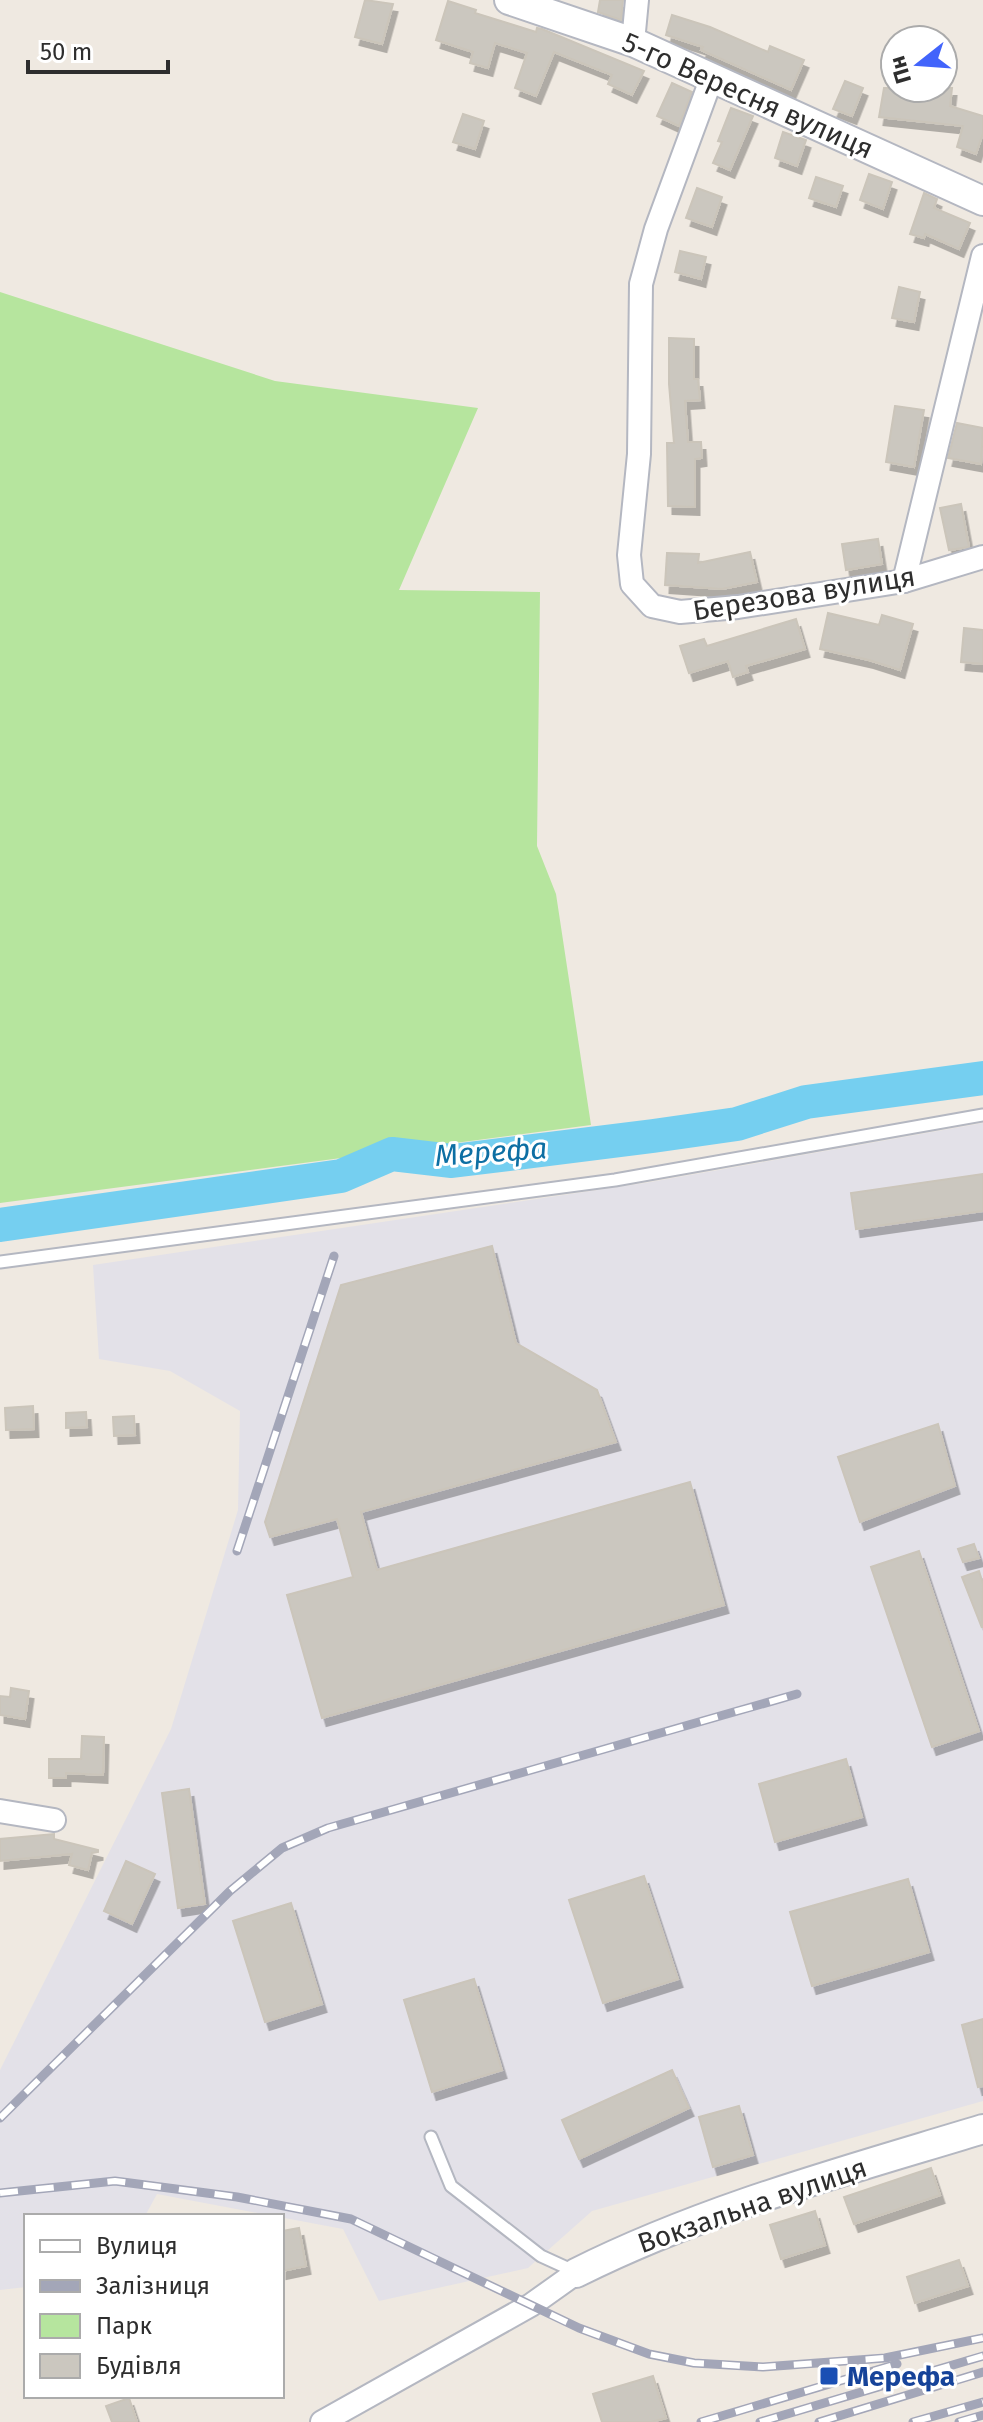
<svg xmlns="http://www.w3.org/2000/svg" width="983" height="2422" font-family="'Fira Sans',sans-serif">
	<defs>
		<filter id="shadow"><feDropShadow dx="4.5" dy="8" stdDeviation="0" flood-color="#0004"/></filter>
	</defs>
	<rect width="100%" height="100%" fill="#efe9e1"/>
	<path fill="#e3e1e8" d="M983 1123V2101L592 2211 528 2268 379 2301 343 2229 157 2194 145 2216H26V2287L0 2290V2070L171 1729 238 1510 240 1411 170 1371 99 1359 93 1265 645 1183Z"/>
	<path fill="#b6e59e" d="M0 292 275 381 478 408 399 590 540 592 537 846 556 894 591 1125 0 1203Z"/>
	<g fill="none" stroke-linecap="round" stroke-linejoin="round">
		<path stroke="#75cff0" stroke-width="34" d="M0 1225 341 1176 392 1154 452 1161 653 1136 737 1124 806 1102 983 1078"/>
	</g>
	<g fill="#cbc7bf" stroke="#cbc5ba" stroke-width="2" filter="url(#shadow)">
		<path d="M365 0 393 4 382 44 355 37Z"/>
		<path d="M600 0H623L621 20 598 12Z"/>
		<path d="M448 1 476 10 475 13 536 32 537 28 542 29 644 71 632 95 608 84 612 75 554 52 536 96 515 88 527 53 495 43 488 68 470 63 473 52 436 40Z"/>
		<path d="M672 15 710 27 768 52 770 46 804 60 791 90 701 50 703 47 666 35Z"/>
		<path d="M845 81 863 88 852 116 833 109Z"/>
		<path d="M672 83 692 92 679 126 657 116Z"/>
		<path d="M884 88H952L950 106 983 116V133L976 154 957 147 963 126 879 117Z"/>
		<path d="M731 108 753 116 730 170 713 163 722 142 718 141Z"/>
		<path d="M463 114 484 121 475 149 453 142Z"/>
		<path d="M783 132 806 140 797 166 775 158Z"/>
		<path d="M869 174 892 182 883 209 860 200Z"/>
		<path d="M816 177 843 186 836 207 809 198Z"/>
		<path d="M697 188 722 197 712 227 686 218Z"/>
		<path d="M924 193 937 199 934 208 970 223 959 249 925 234 924 238 910 234Z"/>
		<path d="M680 251 706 257 701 279 675 272Z"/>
		<path d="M899 287 920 292 914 322 892 318Z"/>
		<path d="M669 338 694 339V379H698L700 400 685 401 688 442H701L702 458 695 459V507L668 506 667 443H674L669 384Z"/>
		<path d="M895 406 924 410 914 467 886 462Z"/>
		<path d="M957 423 983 428 981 464 948 458Z"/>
		<path d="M961 504 969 547 949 550 940 508Z"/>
		<path d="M878 539 882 564 846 570 842 544Z"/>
		<path d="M750 552 757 582 722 589 665 585 667 553 699 554 698 563Z"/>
		<path d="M828 613 879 625 882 615 913 624 900 670 869 660 820 649Z"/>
		<path d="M796 619 805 649 746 666 748 672 733 677 728 661 689 673 680 646 704 639 707 646Z"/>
		<path d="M964 628 983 630V664L961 662Z"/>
		<path d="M983 1174V1211L856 1229 851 1193Z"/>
		<path d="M492 1246 516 1343 597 1390 616 1442 361 1512 377 1570 690 1482 724 1605 322 1718 287 1595 353 1577 337 1519 270 1537 265 1522 341 1285Z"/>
		<path d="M33 1406 34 1429 6 1430 5 1408Z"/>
		<path d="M86 1412 87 1427 66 1428V1413Z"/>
		<path d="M134 1416 135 1435 114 1436 113 1417Z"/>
		<path d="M938 1424 955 1486 860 1522 838 1457Z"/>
		<path d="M974 1544 979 1558 963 1562 958 1549Z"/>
		<path d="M919 1551 979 1731 932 1747 871 1567Z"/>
		<path d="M979 1571 983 1584 982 1628 962 1577Z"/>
		<path d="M11 1688 29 1691 25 1719 0 1715V1696L10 1697Z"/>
		<path d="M82 1736 104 1737 103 1775 66 1773V1778H49V1759H81Z"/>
		<path d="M846 1759 862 1817 775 1842 759 1784Z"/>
		<path d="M189 1789 205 1904 178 1908 162 1793Z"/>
		<path d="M54 1834V1839L98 1850V1852L92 1853 88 1870 69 1865 72 1854 0 1861V1839Z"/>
		<path d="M126 1861 155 1874 132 1924 104 1911Z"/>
		<path d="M644 1876 678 1979 603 2003 569 1900Z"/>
		<path d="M908 1879 929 1952 812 1986 790 1912Z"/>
		<path d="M291 1903 322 2004 265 2022 233 1921Z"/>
		<path d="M474 1979 502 2070 432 2092 404 2000Z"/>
		<path d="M983 2019V2086L978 2087 962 2025Z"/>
		<path d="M672 2070 689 2108 579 2159 562 2120Z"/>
		<path d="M739 2106 753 2155 713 2167 699 2117Z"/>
		<path d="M931 2168 940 2195 854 2224 844 2197Z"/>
		<path d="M815 2211 825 2245 781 2259 770 2225Z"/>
		<path d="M299 2228 306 2266 282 2271V2231Z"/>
		<path d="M959 2260 968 2286 915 2303 907 2277Z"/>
		<path d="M653 2376 666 2418 651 2422H602L593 2394Z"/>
		<path d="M129 2398 137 2422H112L106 2406Z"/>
	</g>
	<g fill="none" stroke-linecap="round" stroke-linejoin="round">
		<defs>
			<g id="service">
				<path d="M0 1262 615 1180 983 1115"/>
				<path d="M431 2137 451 2186 541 2256 576 2272"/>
			</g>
			<g id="minor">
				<path d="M633 42 637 0"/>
				<path d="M712 77 656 229 641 284 639 454 629 555 632 584 652 606 680 612 738 607 904 581 983 557"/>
				<path d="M904 581 983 256"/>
				<path d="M0 1811 54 1820"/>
				<path d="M322 2422 531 2305 576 2273"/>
			</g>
			<g id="tertiary">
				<path d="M509 0 633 42 983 201"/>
				<path d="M576 2273C706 2208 845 2171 983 2129"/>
			</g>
		</defs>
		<use href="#service" stroke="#b4b7c1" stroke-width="15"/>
		<use href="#minor" stroke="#b4b7c1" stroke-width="26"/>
		<use href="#tertiary" stroke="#b4b7c1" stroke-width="32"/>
		<use href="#service" stroke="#fff" stroke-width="11"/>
		<use href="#minor" stroke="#fff" stroke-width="22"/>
		<use href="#tertiary" stroke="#fff" stroke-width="28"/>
		<defs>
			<g id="rail">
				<path d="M237 1551 334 1256"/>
				<path d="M0 2118 230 1891 282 1848 328 1828 797 1694"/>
				<path d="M0 2193 115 2181 237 2197 351 2219 579 2328 649 2354 694 2363 763 2367 885 2358 983 2338"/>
				<path d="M701 2422 897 2364"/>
				<path d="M760 2422 983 2356"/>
				<path d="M819 2422 983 2372"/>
				<path d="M913 2422 983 2402"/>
				<path d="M959 2422 983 2415"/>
			</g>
		</defs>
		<use href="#rail" stroke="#a3a6b8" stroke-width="9"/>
		<use href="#rail" stroke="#fff" stroke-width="6" stroke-dasharray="18" stroke-linecap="butt"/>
	</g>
	<rect fill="#1a4fb4" stroke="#fff" stroke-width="3" x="819" y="2366" width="20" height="20" rx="4"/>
	<g text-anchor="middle" stroke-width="6" stroke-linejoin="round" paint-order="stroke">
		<g font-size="28" fill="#2e2e2e" stroke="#fff">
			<text transform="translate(748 95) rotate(24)" y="10">5-го Вересня вулиця</text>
			<text transform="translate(804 593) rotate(-9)" y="10">Березова вулиця</text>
			<text transform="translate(752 2205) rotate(-19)" y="10">Вокзальна вулиця</text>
		</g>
		<g font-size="28" font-weight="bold" fill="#164399" stroke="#fff" text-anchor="start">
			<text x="847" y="2386">Мерефа</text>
		</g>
		<g font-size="30" font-style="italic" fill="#0d6fa3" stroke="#fff">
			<text transform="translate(491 1152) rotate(-4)" y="10">Мерефа</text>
		</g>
	</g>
	<rect x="24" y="2214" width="260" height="184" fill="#ffffff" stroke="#ababab" stroke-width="2"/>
	<rect x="40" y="2240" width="40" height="12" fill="#ffffff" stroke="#ababab" stroke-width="2"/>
	<text x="96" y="2254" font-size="24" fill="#2e2e2e">Вулиця</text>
	<rect x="40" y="2280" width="40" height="12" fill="#a3a6b8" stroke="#ababab" stroke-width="2"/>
	<text x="96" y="2294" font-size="24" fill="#2e2e2e">Залізниця</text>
	<rect x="40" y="2314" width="40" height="24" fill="#b6e59e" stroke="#ababab" stroke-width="2"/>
	<text x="96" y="2334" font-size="24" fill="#2e2e2e">Парк</text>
	<rect x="40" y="2354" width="40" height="24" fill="#cbc7bf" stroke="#ababab" stroke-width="2"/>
	<text x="96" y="2374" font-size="24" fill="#2e2e2e">Будівля</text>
	<g transform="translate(919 64) rotate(253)"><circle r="38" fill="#ffffff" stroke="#ababab" stroke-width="2"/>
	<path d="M0-6L14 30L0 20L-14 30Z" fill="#4264fb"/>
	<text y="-12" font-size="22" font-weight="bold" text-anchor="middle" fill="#2e2e2e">Пн</text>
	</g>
	<path d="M28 60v12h140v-12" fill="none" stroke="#2e2e2e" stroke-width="4"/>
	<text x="40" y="60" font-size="24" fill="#2e2e2e" stroke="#ffffff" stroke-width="6" paint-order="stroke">50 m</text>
</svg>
